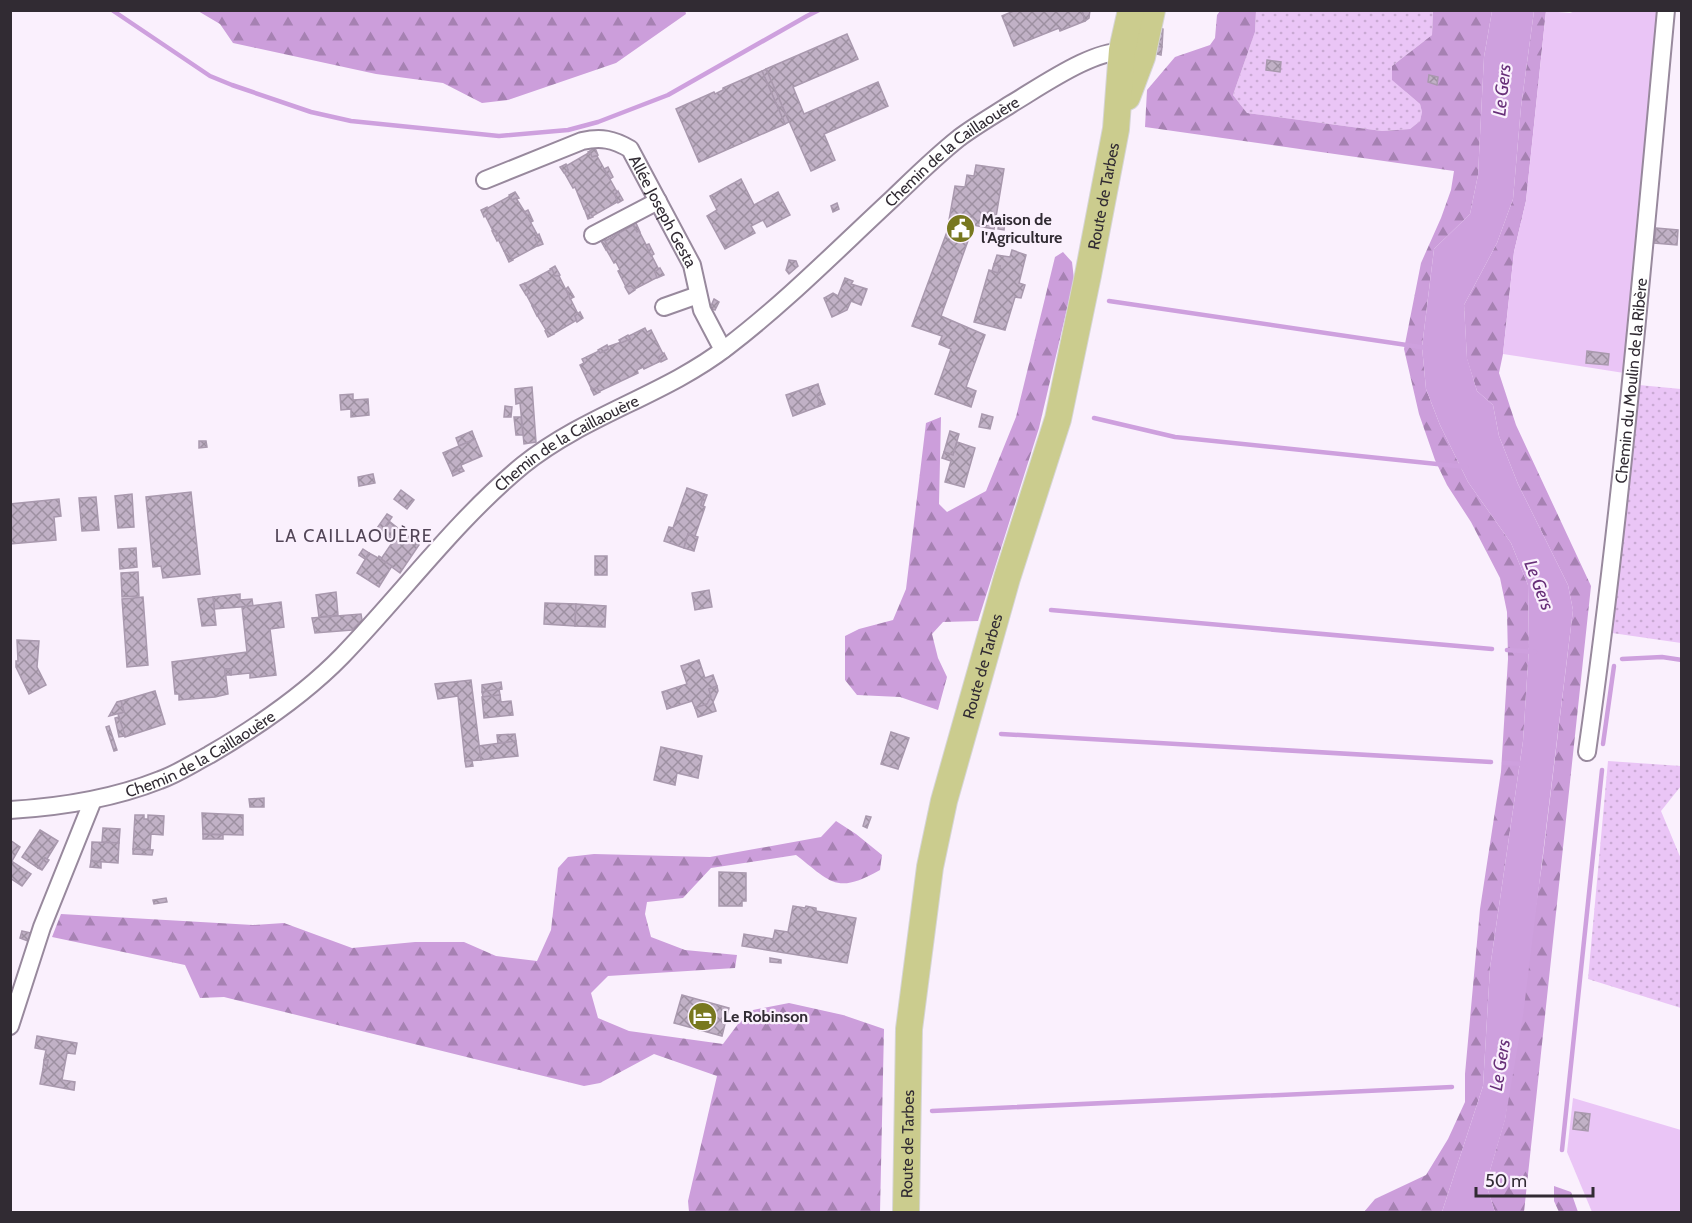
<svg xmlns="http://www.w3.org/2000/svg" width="1692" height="1223" font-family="Cabin,sans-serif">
	<defs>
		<pattern id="grass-dots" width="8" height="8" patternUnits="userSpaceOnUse" patternTransform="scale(1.5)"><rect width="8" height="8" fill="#eac5f6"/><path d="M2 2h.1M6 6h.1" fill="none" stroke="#c9a9d3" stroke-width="1.8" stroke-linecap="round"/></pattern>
		<pattern id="forest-firs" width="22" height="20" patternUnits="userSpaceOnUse" patternTransform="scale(1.5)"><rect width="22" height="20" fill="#cc9edb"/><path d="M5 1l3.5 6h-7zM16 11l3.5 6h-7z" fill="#a681b2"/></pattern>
		<pattern id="building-cross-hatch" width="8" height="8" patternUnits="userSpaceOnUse" patternTransform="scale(1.5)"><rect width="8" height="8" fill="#c1b1c6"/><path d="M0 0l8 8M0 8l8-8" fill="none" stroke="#9d90a1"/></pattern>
	</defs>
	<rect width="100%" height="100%" fill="#faf0fd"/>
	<g fill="url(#grass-dots)">
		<path d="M1256 11H1433L1432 35 1392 66 1406 92 1420 104 1422 112 1420 121 1410 129 1382 131 1247 113 1233 95 1255 32Z"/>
		<path d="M1639 385 1681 389V643L1612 633Z"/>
		<path d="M1608 761 1681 766V786L1661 811 1681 859V1008L1588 979Z"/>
	</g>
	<g fill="url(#forest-firs)">
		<path d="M685 10 686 14 616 63 508 100 482 103 443 83 376 74 233 43 220 24 198 11Z"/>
		<path d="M1220 11H1256L1255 32 1233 95 1247 113 1382 131 1410 129 1420 121 1422 112 1420 104 1392 80V66L1432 35 1433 11H1492L1484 57 1478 175 1470 214 1434 249 1422 347 1426 389 1440 425 1468 482 1511 543 1528 585 1529 647 1523 741 1490 968 1483 1086 1442 1212H1364L1375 1199 1426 1175 1448 1139 1465 1102V1074L1480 909 1501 772 1508 659 1507 612 1500 578 1471 522 1447 485 1435 460 1419 414 1404 349 1421 263 1441 218 1451 190 1454 171 1145 127 1147 90 1175 57 1210 45 1215 38 1217 15Z"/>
		<path d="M1534 11H1546L1526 201 1514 252 1503 354 1499 373 1516 425 1591 586 1524 1212H1495L1486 1184 1505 1119 1542 864 1573 610 1568 585 1518 484 1499 436 1493 405 1477 391 1467 359 1464 305 1497 243 1513 199 1521 107Z"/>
		<path d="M1063 252 1072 262 1074 279 1039 428 978 621 943 622 932 634 938 658 947 677 938 710 900 697 857 695 845 680V636L859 629 893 620 906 589 926 423 941 417 939 504 947 512 986 491 1016 417 1055 257Z"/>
		<path d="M836 821 856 834 882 855 880 870C836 895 831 882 796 855L711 868 683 898 647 902 645 914 651 937 685 950 737 955 735 968 608 976 591 993 598 1018 629 1031 723 1044 738 1024 753 1010 789 1003 843 1015 884 1029 880 1212H689L688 1201 717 1076 654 1054 600 1083 584 1086 224 997 200 998 185 965 52 937 61 914 253 925 284 923 352 948 415 942H464L496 956 537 961 551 930 558 868 568 857 594 854 710 857 821 837Z"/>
		<path d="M1554 1186 1571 1192 1578 1212H1559L1554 1201Z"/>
	</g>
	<g fill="#eac5f6">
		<path d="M1578 10 1658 11 1624 373 1503 354 1514 252 1526 201 1546 11 1570 13Z"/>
		<path d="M1573 1098 1681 1130V1212H1592L1567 1152Z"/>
	</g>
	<path fill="#cea0de" d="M1492 11H1534L1521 107 1513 199 1497 243 1464 305 1467 358 1477 391 1493 405 1499 436 1518 484 1568 585 1573 610 1523 1016 1505 1120 1486 1184 1495 1212H1442L1483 1086 1490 968 1523 741 1529 647 1528 585 1511 543 1468 482 1440 425 1426 389 1422 347 1434 249 1470 214 1478 175 1484 57Z"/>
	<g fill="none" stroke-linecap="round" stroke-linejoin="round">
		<g stroke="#cea0de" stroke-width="4.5">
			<path d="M112 10 210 76 232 85 311 112 351 121 499 136 568 130 598 122 668 95 807 16 819 10"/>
			<path d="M1109 301 1427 348"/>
			<path d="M1094 418 1175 437 1466 467"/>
			<path d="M1051 610 1492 649"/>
			<path d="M1507 650 1535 652"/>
			<path d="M1622 659 1662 657 1682 660"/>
			<path d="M1001 734 1491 762"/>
			<path d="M1603 744 1614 666"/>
			<path d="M1504 763 1525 764"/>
			<path d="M932 1111 1452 1087"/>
			<path d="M1562 1150 1602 770"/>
		</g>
	</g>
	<g fill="url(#building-cross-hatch)" stroke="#a999ae" stroke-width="1.5">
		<path d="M1016 10H1082L1085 21 1060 31 1059 28 1014 46 1002 16Z"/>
		<path d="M1082 10H1090L1089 18 1085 21Z"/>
		<path d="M1159 28 1163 29 1162 47 1154 46Z"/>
		<path d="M847 34 858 59 793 87 804 114 878 82 888 106 824 134 835 160 811 171 766 69Z"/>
		<path d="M1154 46 1162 47 1161 55 1153 53Z"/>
		<path d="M1267 60 1281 62 1280 72 1266 70Z"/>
		<path d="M766 69 789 122 785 124 762 71Z"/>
		<path d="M762 71 785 124 699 162 676 109 714 92 715 94 723 90V88Z"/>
		<path d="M1429 75 1438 77 1437 85 1428 82Z"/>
		<path d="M595 148 598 155 592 157 588 152Z"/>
		<path d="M590 152 592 157 597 156 617 192 615 195 619 201 591 217 587 208 584 209 575 187 573 188 564 172 568 170 566 166Z"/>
		<path d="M566 164 568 170 564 173 560 167Z"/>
		<path d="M976 165 1004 169 994 229 973 225 971 227 968 238H969L941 316 985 335 966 387 976 391 971 407 935 394 951 349 939 344 942 336 912 326 951 221 949 220 955 186 965 187 967 175 974 176Z"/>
		<path d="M608 167 613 177 610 179 604 169Z"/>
		<path d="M741 179 754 205 778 192 790 215 767 227 763 220 751 226 755 233 725 249 707 216 717 210 710 196Z"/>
		<path d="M618 191 623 200 618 203 615 195Z"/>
		<path d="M515 192 519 198 512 200 509 195Z"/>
		<path d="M510 196 512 200 516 198 526 214 538 236 535 238 539 245 511 260 507 251H504L498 239 500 238 496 231H493L485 215 488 213 486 209Z"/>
		<path d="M837 203 839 209 833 212 831 206Z"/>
		<path d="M487 207 488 213 484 217 481 210Z"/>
		<path d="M584 208H587L593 217 588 219Z"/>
		<path d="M528 210 533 221 531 222 524 212Z"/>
		<path d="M999 220 1005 221 1004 230 998 229Z"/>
		<path d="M636 223 640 232H637L633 225H630Z"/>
		<path d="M633 225 637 232 639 231 659 270 655 272 658 277 633 290 631 286 626 287 618 271 620 270 616 262 614 263 606 249 608 248 605 241Z"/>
		<path d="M1656 228 1678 230 1677 245 1654 243Z"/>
		<path d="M492 231H496L500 238 497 241Z"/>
		<path d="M539 234 543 244 538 246 535 238Z"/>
		<path d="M606 239 605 241 608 248 606 250 601 241Z"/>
		<path d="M649 244 654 254 651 256 646 245Z"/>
		<path d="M1012 250 1026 255 1019 283 1025 285 1021 298 1015 297 1005 330 974 322 989 270 998 273 1000 266 994 264 997 255 1010 257Z"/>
		<path d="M504 251H507L513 260 509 262Z"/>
		<path d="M789 260 796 261 798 266 789 274 786 270Z"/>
		<path d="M994 264 1000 266 998 273 992 271Z"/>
		<path d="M555 266 560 275 559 276H555L550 269Z"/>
		<path d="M660 268 664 275 657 278 655 272Z"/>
		<path d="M552 269 555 276H559L578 314 575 316 577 320 553 334 550 329 546 330 537 315 540 313 535 306 533 307 526 294 529 293 524 284Z"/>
		<path d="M845 278 853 281 851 284 867 289 861 305 851 301 847 310 832 317 824 298 833 293 838 296Z"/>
		<path d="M525 283 529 293 526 295 520 285Z"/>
		<path d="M631 286 635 290 629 294 625 287Z"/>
		<path d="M568 287 574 297 570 299 566 289Z"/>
		<path d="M714 299 719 302 715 310 710 308Z"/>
		<path d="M532 306H535L540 313 537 316Z"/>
		<path d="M580 312 583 318 577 322 575 316Z"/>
		<path d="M645 328 647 332 651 330 663 354 659 357 661 361 644 369 643 367 637 370 638 373 598 392 597 388 592 390 580 365 584 363 582 359 599 351 600 353 608 349 607 347 630 339 629 336Z"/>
		<path d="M550 329 554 334 548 337 545 331Z"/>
		<path d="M628 335 630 339 621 343 619 340Z"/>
		<path d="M607 345 608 349 600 353 598 350Z"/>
		<path d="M1587 351 1609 354 1608 365 1586 363Z"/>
		<path d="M664 353 667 359 661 362 659 357Z"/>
		<path d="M818 384 821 394 817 396 820 406 793 416 786 395Z"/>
		<path d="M532 387 536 442 524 444 520 403 516 404 515 389Z"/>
		<path d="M597 388 600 392 594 395 591 389Z"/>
		<path d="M353 394V400L368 399 369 415 351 417V409L341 410 340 395Z"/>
		<path d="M821 394 825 404 820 406 817 396Z"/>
		<path d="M505 406 512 407 511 417H504Z"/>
		<path d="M982 414 993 417 990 429 979 427Z"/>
		<path d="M514 417H521L523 435H516Z"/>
		<path d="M472 431 475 439 459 446 456 438Z"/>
		<path d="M950 431 959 434 953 455 944 452Z"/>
		<path d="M475 439 482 456 461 465 462 468 452 473 443 453Z"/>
		<path d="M199 441H206L207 447 199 448Z"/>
		<path d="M957 442 975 448 964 487 945 482 951 461 942 458 944 452 953 455Z"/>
		<path d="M462 468 464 471 453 476 452 473Z"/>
		<path d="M373 474 375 483 359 486 358 477Z"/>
		<path d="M687 488 704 494 701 505 705 507 695 536 688 534 684 548 664 541 669 527 673 528Z"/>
		<path d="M401 490 414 500 407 509 394 499Z"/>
		<path d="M191 492 200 574 163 578 161 566 153 567 146 497Z"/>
		<path d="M132 494 134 527 118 528 115 496Z"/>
		<path d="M704 494 707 495 703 506 701 505Z"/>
		<path d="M96 497 99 530 82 531 79 498Z"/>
		<path d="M59 499 61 516 54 517 56 540 10 544V504Z"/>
		<path d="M387 514 392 517 382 532 377 528Z"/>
		<path d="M389 521 419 545 400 573 381 559 394 540 382 532Z"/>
		<path d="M688 534 698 537 694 551 684 548Z"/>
		<path d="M136 548 137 567 120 569 119 549Z"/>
		<path d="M363 549 369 553 365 559 359 555Z"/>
		<path d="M369 553 378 558 379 556 382 558 381 559 392 566 379 587 357 573Z"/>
		<rect x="595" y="556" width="12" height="19"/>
		<path d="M138 572 139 596 122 597 121 573Z"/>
		<path d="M709 590 712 607 695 610 692 593Z"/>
		<path d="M336 592 338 615 319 617 316 595Z"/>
		<path d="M240 594V600L252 599 253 606 214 609 213 597Z"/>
		<path d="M143 597 148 665 127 667 122 599Z"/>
		<path d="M213 597 216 625 202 626 198 599Z"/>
		<path d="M281 602 284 627 270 629 276 675 250 678V673L231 675V669H225L228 694 215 697 179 700V694H175L172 662 247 652 242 607Z"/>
		<path d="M545 603 576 604 575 626 544 624Z"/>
		<path d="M576 604 606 606 605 627 575 626Z"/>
		<path d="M361 614 362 620 352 630 315 633 312 618Z"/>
		<path d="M17 640 39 641 37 667 46 685 29 694 16 667V661H18Z"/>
		<path d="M699 660 705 678 713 675 717 686 709 689 711 697 707 704 695 708 692 701 667 709 662 692 687 684 681 666Z"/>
		<rect x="225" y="669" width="6" height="6"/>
		<path d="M471 680 481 760 465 761 458 696 438 699 435 684Z"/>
		<path d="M501 682 502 689 482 692V685Z"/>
		<path d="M717 686 718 691 713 702 716 711 698 717 695 708 707 704 711 697 709 689Z"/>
		<path d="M499 689 500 695 483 697 482 692Z"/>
		<path d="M155 691 165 724 125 737 118 714 124 712 121 701Z"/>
		<path d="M500 695 501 702 511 701 513 715 484 718 482 697Z"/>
		<path d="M121 701 124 712 109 716 117 702Z"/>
		<path d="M119 717 125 736 119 737 115 718Z"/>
		<path d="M109 726 117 750 114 751 106 727Z"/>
		<path d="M891 732 909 738 898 769 881 764Z"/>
		<path d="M515 734 516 741 498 744 497 735Z"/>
		<path d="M516 741 518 756 481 760 479 746Z"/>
		<path d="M661 747 702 756 698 778 677 773 675 785 654 780Z"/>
		<path d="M465 761H472L473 766 466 767Z"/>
		<path d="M264 798V807H250L249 799Z"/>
		<path d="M202 813 243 815V835L203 834Z"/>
		<path d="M135 815H144V819H148V815L164 816 163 835 151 834 150 850 133 849Z"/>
		<path d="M866 816 871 817 867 828 863 826Z"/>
		<path d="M103 828 120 829 119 843 102 842Z"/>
		<path d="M40 830 58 841 47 859 45 858 38 868 22 857Z"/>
		<path d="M203 834 223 835V839H203Z"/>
		<path d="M10 840 20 847 12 861 10 860Z"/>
		<path d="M92 842 119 843 118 863 91 861Z"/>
		<path d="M133 849 153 850 152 855 133 854Z"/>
		<path d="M45 858 49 860 42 870 38 868Z"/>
		<path d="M10 860 31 874 22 886 10 878Z"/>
		<path d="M91 861 101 862V868L90 867Z"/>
		<path d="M719 872 746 873V901H742V906H719Z"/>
		<path d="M166 898 167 902 154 904 153 900Z"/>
		<path d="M793 906 805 908 806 906 816 908V911L856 918 847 963 742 946 744 934 773 939 775 930 788 932Z"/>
		<path d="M22 931 31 933 28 941 20 938Z"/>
		<path d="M770 958 781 960V963L770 962Z"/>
		<path d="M682 995 729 1008 722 1036 674 1023Z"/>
		<path d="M37 1036 77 1043 75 1054 67 1053 62 1080 75 1082 74 1090 40 1084 43 1069 46 1070 48 1060H44L46 1050 35 1048Z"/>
		<path d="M44 1060H48L46 1070 43 1069Z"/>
		<path d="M1575 1112 1590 1114 1588 1131 1573 1129Z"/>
	</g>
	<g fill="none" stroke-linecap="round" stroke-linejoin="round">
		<defs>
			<g id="street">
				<path id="s1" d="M485 180 582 141C601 137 613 139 630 149L692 265 702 310 723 350"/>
				<path d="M593 235 658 201"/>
				<path d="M664 307 698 295"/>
				<path id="s2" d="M1587 752C1622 506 1643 258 1666 10"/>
				<path id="s3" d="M10 810C61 807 112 799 160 780 177 774 192 764 209 755 257 727 303 696 342 656 402 594 456 520 523 465 585 415 665 395 727 347 786 302 838 249 892 199 914 178 935 157 959 138 975 126 994 115 1011 104 1037 89 1100 44 1129 53"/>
				<path d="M10 1026 42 927 93 800"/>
			</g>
			<g id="primary">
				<path d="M1127 97 1142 57 1152 10"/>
				<path id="s4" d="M906 1212 909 1029 930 867 944 801 1007 578 1058 419 1088 275 1116 129 1122 50 1131 10"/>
			</g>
		</defs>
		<use href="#street" stroke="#98899d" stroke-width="20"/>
		<use href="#primary" stroke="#d6d5d6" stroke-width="28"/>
		<use href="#street" stroke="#fff" stroke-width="16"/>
		<use href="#primary" stroke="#cbcc8e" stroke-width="26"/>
	</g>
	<defs>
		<symbol id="civic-disc" viewBox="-11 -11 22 22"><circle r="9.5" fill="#78781f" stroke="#faf0fd"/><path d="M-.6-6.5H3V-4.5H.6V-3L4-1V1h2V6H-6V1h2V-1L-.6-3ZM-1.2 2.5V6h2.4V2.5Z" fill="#fff"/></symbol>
		<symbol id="hotel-disc" viewBox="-11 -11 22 22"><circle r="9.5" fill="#78781f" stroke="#faf0fd"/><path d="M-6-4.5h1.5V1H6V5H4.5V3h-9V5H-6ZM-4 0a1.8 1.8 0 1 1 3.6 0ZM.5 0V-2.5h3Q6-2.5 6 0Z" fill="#fff"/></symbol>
	</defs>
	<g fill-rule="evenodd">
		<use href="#civic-disc" x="944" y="212" width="33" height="33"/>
		<use href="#hotel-disc" x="686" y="1000" width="33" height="33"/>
	</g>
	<g text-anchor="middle" stroke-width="4.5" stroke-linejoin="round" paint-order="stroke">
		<g font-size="16" fill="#312b33" stroke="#faf0fd">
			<text dy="6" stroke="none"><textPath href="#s3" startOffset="1173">Chemin de la Caillaouère</textPath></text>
			<text dy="6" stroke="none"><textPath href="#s4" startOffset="1040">Route de Tarbes</textPath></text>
			<text dy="6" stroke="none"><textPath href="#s1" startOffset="225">Allée Joseph Gesta</textPath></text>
			<text dy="6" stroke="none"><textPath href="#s2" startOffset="374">Chemin du Moulin de la Ribère</textPath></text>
			<text dy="6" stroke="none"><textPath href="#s3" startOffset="687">Chemin de la Caillaouère</textPath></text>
			<text dy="6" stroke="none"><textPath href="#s4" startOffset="554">Route de Tarbes</textPath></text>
			<text dy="6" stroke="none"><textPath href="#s3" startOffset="201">Chemin de la Caillaouère</textPath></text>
			<text dy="6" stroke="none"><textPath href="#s4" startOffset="68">Route de Tarbes</textPath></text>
		</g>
		<g font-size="16" font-weight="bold" fill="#312b33" stroke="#faf0fd" text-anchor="start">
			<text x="981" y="225">Maison de<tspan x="981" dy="18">l'Agriculture</tspan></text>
			<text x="723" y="1022">Le Robinson</text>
		</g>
		<g font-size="18" font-style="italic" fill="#672f78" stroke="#faf0fd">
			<text transform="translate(1502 90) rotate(-84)" y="6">Le Gers</text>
			<text transform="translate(1539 585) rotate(69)" y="6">Le Gers</text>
			<text transform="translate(1500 1065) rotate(-81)" y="6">Le Gers</text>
		</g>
		<g font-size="18" letter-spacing="1.5" fill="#524557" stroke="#faf0fd">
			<text x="354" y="542">LA CAILLAOUÈRE</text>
		</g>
	</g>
	<rect width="1692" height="1223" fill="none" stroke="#312b33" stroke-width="24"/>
	<path d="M1476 1187v9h117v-9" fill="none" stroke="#312b33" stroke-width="3"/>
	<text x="1485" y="1187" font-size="18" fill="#312b33" stroke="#faf0fd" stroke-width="4.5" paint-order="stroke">50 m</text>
</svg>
